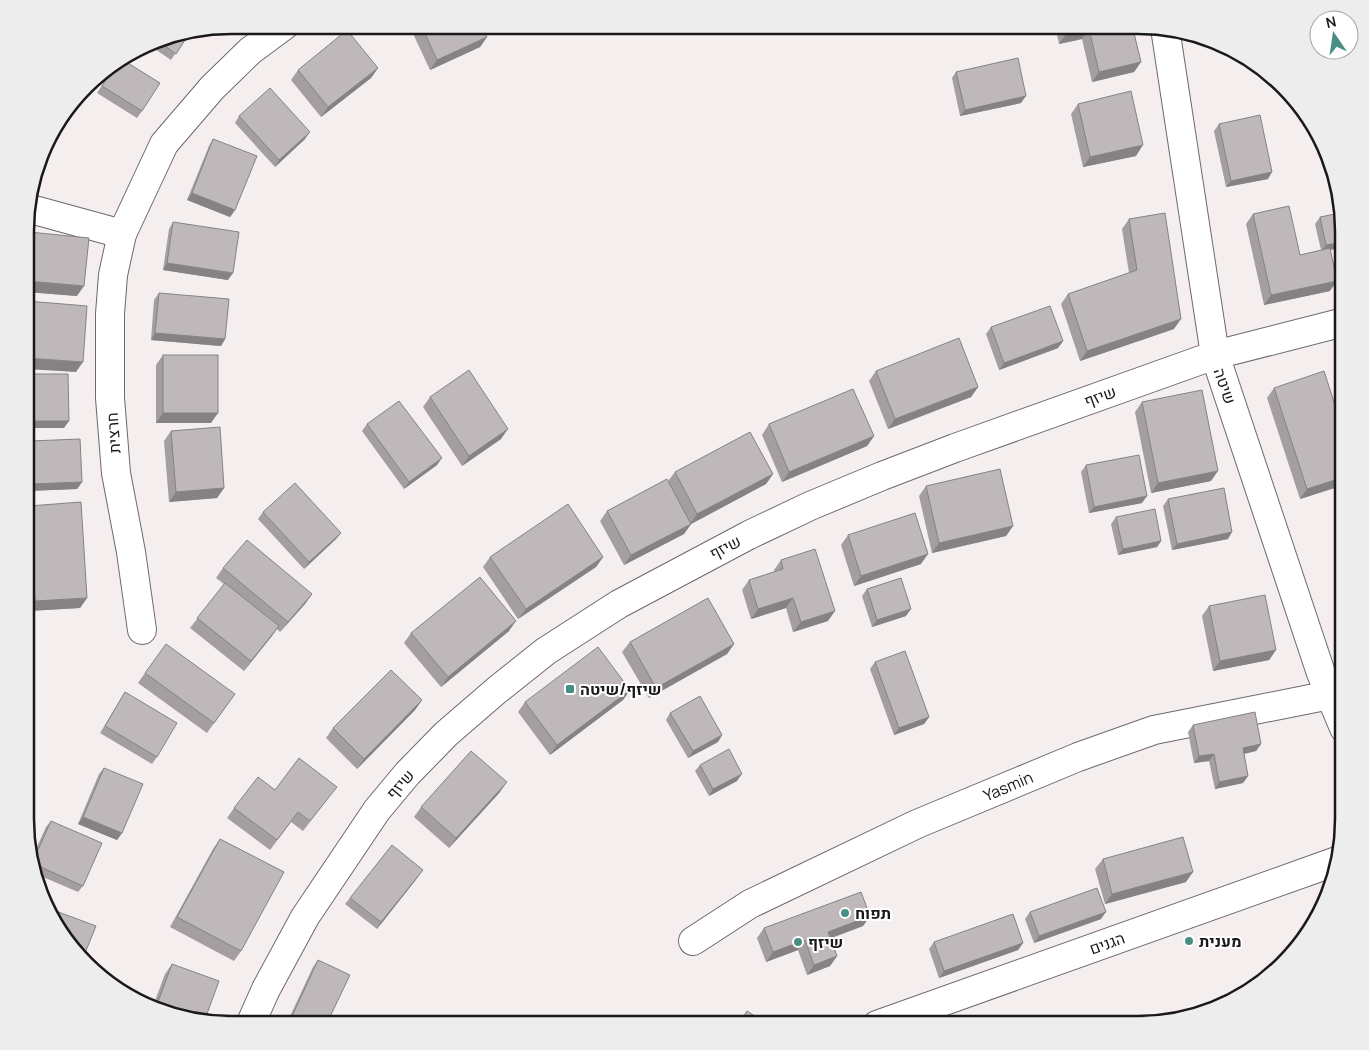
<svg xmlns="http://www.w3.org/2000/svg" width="1369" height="1050" font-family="Manrope,Heebo,sans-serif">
	<rect width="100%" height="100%" fill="#f5eeef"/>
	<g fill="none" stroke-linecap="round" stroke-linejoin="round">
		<defs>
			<g id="minor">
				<path d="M1165 28 1215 355 1321 673 1344 728"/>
				<path d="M27 208 122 234 113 275 110 314V398L116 473 131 552 142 630"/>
				<path d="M122 234 164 144 212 88 250 51 285 25"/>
				<path d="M693 941 750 904 917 824 1078 757 1154 730 1330 695 1344 690"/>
				<path d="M250 1025 266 989 305 917 377 810 407 774 446 734 497 690 546 651 619 604 749 535 810 506 882 476 955 448 1215 355 1344 322"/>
				<path d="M877 1025 1337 861"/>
			</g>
		</defs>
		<use href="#minor" stroke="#6e686a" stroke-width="30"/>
		<use href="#minor" stroke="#fff" stroke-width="28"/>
	</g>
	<g fill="#a49ea0">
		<path d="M409 25H481L487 37 480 47 430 70Z"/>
		<path d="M1055 25H1132L1141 62 1134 72 1092 82 1082 39 1059 44Z"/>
		<path d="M191 31 171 60 149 45 164 36Z"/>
		<path d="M1209 39 1217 41 1222 44 1211 46Z"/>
		<path d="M116 64 142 111 137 118 97 93Z"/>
		<path d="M378 68 371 78 321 117 291 80 298 70Z"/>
		<path d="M956 72 1021 103 960 116 952 78Z"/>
		<path d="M1078 104 1136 156 1083 167 1071 114Z"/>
		<path d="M239 116 305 139 275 167 235 123Z"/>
		<path d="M1219 124 1268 179 1226 187 1214 131Z"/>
		<path d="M213 139 235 210 230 217 187 200 209 146Z"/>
		<path d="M1253 214 1300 255 1321 250 1315 224 1320 217 1344 230V247L1330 250V291L1264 305 1246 224Z"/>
		<path d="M1129 219 1174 329 1080 361 1061 304 1068 294 1129 273 1122 229Z"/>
		<path d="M173 222 228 280 163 270 169 229Z"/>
		<path d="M29 232 77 296 27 292V235Z"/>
		<path d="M159 293 225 339 221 346 151 340 154 300Z"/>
		<path d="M991 327 1063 341 1058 348 999 370 986 334Z"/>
		<path d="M163 355 211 423H156V365Z"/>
		<path d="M876 371 978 387 971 397 888 429 869 381Z"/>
		<path d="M1274 388 1344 433V485L1300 499 1267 398Z"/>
		<path d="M430 397 501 439 462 466 423 407Z"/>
		<path d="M1142 402 1211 481 1151 493 1135 412Z"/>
		<path d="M367 424 437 465 404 489 362 431Z"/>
		<path d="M769 424 874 436 867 446 782 482 762 435Z"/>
		<path d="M171 431 224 488 217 498 169 502 164 441Z"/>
		<path d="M30 441 82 482 77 489 27 491 26 446Z"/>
		<path d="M1086 465 1142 503 1089 513 1081 472Z"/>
		<path d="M675 472 773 474 766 484 691 524 684 534 624 565 600 521 607 511 668 481Z"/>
		<path d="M926 486 1013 526 1006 536 932 553 919 496Z"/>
		<path d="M1168 499 1228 539 1172 550 1163 506Z"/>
		<path d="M29 506 87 598 80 608 28 611 26 583V510Z"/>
		<path d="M263 512 341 533 336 539 304 569 258 519Z"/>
		<path d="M1116 517 1161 541 1157 547 1118 555 1111 524Z"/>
		<path d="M848 535 921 564 854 586 841 545Z"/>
		<path d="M1344 549V586L1336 560 1343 550Z"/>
		<path d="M490 557H603L596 567 518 619 483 567Z"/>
		<path d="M781 560 828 621 793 632 786 608 751 619 742 590 749 580 774 572V570Z"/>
		<path d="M223 568 312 594 305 604 280 632 277 629 244 671 190 628 224 584 216 578Z"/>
		<path d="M867 589 906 616 872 627 862 596Z"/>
		<path d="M1209 606 1276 650 1269 660 1213 671 1202 616Z"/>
		<path d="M509 631 441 687 404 643 411 633Z"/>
		<path d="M630 642 734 644 727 654 649 698 622 652Z"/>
		<path d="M875 662 929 717 924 724 894 735 870 669Z"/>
		<path d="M145 673 235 694 207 733 138 683Z"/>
		<path d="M630 690 623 700 550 755 518 712 525 702Z"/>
		<path d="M125 692 157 757 152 764 100 733Z"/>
		<path d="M422 700 415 710 357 769 326 738 333 728Z"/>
		<path d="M670 713 722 735 718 742 688 758 666 720Z"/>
		<path d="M1193 725 1261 744 1256 751 1244 754 1248 776 1243 783 1215 789 1209 761 1194 763 1188 732Z"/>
		<path d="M700 765 737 781 709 796 695 771Z"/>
		<path d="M104 768 122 833 117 840 78 824 99 774Z"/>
		<path d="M275 790 329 797 303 831 291 822 270 850 227 818 234 808Z"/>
		<path d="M500 792 449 848 414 817 421 807Z"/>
		<path d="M51 821 83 886 78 892 36 874 32 858 46 827Z"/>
		<path d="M220 839 241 951 234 961 170 927 213 849Z"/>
		<path d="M1103 859 1186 882 1105 904 1095 869Z"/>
		<path d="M418 877 377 929 345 904 350 898Z"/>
		<path d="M1030 912 1101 919 1034 943 1025 919Z"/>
		<path d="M870 916 863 926 830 938 837 956 830 966 807 975 798 950 766 962 757 938 764 928Z"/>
		<path d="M934 942 1023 943 1018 950 939 978 929 949Z"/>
		<path d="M318 960 326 1025H286L313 967Z"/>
		<path d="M172 964 204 1022 152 1009 165 974Z"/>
	</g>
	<g fill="#868182">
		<path d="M1089 29 1082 39 1059 44 1066 34Z"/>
		<path d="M487 37 480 47 430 70 437 60Z"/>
		<path d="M1215 40 1217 41 1222 44 1211 46Z"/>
		<path d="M1141 62 1134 72 1092 82 1099 72Z"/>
		<path d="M378 68 371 78 321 117 328 107Z"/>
		<path d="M1026 96 1021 103 960 116 965 110Z"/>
		<path d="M310 132 305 139 275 167 279 160Z"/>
		<path d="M1143 145 1136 156 1083 167 1090 157Z"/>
		<path d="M1272 172 1268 179 1226 187 1231 181Z"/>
		<path d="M192 193 235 210 230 217 187 200Z"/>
		<path d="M1344 242V247L1321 252 1326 245Z"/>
		<path d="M167 263 233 273 228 280 163 270Z"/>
		<path d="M27 281 84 286 77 296 27 292Z"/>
		<path d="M1337 281 1330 291 1264 305 1271 295Z"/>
		<path d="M1181 319 1174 329 1080 361 1087 351Z"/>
		<path d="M155 333 225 339 221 346 151 340Z"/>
		<path d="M1063 341 1058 348 999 370 1004 363Z"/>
		<path d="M26 358 83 362 76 372 26 369Z"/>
		<path d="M978 387 971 397 888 429 895 419Z"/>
		<path d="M163 413H218L211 423H156Z"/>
		<path d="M26 421H69L64 428H26Z"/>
		<path d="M508 429 501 439 462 466 469 456Z"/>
		<path d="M874 436 867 446 782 482 789 472Z"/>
		<path d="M442 458 437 465 404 489 409 482Z"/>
		<path d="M1218 471 1211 481 1151 493 1158 483Z"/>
		<path d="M773 474 766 484 691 524 684 534 624 565 631 555 690 524 697 514Z"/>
		<path d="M1344 477V485L1300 499 1307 489Z"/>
		<path d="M82 482 77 489 27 491 31 484Z"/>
		<path d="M224 488 217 498 169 502 176 492Z"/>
		<path d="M1147 496 1142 503 1089 513 1094 507Z"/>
		<path d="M1013 526 1006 536 932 553 939 543Z"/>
		<path d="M1232 532 1228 539 1172 550 1177 544Z"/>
		<path d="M341 533 336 539 304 569 309 562Z"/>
		<path d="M1161 541 1157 547 1118 555 1123 549Z"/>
		<path d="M928 554 921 564 854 586 861 576Z"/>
		<path d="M603 557 596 567 518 619 526 609Z"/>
		<path d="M312 594 305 604 280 632 288 622Z"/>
		<path d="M87 598 80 608 28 611 35 601Z"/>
		<path d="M793 598 786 608 751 619 758 609Z"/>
		<path d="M911 609 906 616 872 627 877 620Z"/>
		<path d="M835 611 828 621 793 632 801 622Z"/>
		<path d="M516 621 509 631 441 687 448 677Z"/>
		<path d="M279 626 272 636 244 671 251 661Z"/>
		<path d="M734 644 727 654 649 698 656 688Z"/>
		<path d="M1276 650 1269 660 1213 671 1220 661Z"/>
		<path d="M630 690 623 700 550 755 557 745Z"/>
		<path d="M422 700 415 710 357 769 364 759Z"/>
		<path d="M929 717 924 724 894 735 899 728Z"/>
		<path d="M722 735 718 742 688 758 693 751Z"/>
		<path d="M1261 744 1256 751 1238 755 1243 748Z"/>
		<path d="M1214 754 1209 761 1194 763 1199 756Z"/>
		<path d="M742 774 737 781 709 796 713 789Z"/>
		<path d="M1248 776 1243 783 1215 789 1219 782Z"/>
		<path d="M507 782 500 792 449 848 456 838Z"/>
		<path d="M83 817 122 833 117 840 78 824Z"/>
		<path d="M423 870 418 877 377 929 381 922Z"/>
		<path d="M1193 872 1186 882 1105 904 1112 894Z"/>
		<path d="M1106 912 1101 919 1034 943 1039 936Z"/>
		<path d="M870 916 863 926 821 942 828 932Z"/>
		<path d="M805 940 798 950 766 962 773 952Z"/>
		<path d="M1023 943 1018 950 939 978 944 971Z"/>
		<path d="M837 956 830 966 807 975 814 965Z"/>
	</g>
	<g fill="#bfb8ba" stroke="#868182">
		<path d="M421 25H481L487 37 437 60Z"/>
		<path d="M1064 25H1132L1141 62 1099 72 1089 29 1066 34Z"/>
		<path d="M347 30 378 68 328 107 298 70Z"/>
		<path d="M191 31 176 54 157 40 164 36Z"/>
		<path d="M1018 58 1026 96 965 110 956 72Z"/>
		<path d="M123 60 160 83 142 111 102 86 116 64Z"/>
		<path d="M270 88 310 132 279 160 239 116Z"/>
		<path d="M1131 91 1143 145 1090 157 1078 104Z"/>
		<path d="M1260 115 1272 172 1231 181 1219 124Z"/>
		<path d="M213 139 257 156 235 210 192 193Z"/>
		<path d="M1289 206 1300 255 1330 248 1337 281 1271 295 1253 214Z"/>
		<path d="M1165 213 1181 319 1087 351 1068 294 1137 270 1129 219Z"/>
		<path d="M1340 213 1344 230V242L1326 245 1320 217Z"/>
		<path d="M173 222 239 232 233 273 167 263Z"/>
		<path d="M29 232 89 238 84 286 27 281V255Z"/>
		<path d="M159 293 229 299 225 339 155 333Z"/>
		<path d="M27 301 87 306 83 362 26 358Z"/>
		<path d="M1050 306 1063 341 1004 363 991 327Z"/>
		<path d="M959 338 978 387 895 419 876 371Z"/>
		<rect x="163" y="355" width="55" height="58"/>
		<path d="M469 370 508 429 469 456 430 397Z"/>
		<path d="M1324 371 1344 433V477L1307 489 1274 388Z"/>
		<path d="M26 374H68L69 421H26Z"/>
		<path d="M853 389 874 436 789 472 769 424Z"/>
		<path d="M1202 390 1218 471 1158 483 1142 402Z"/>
		<path d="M399 401 442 458 409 482 367 424Z"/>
		<path d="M220 427 224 488 176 492 171 431Z"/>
		<path d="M750 432 773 474 697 514 675 472Z"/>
		<path d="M80 439 82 482 31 484 30 441Z"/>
		<path d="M1139 455 1147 496 1094 507 1086 465Z"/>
		<path d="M1000 469 1013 526 939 543 926 486Z"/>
		<path d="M667 479 691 524 631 555 607 511Z"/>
		<path d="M295 483 341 533 309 562 263 512Z"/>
		<path d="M1224 488 1232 532 1177 544 1168 499Z"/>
		<path d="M81 502 87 598 35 601 29 506Z"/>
		<path d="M568 504 603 557 526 609 490 557Z"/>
		<path d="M1155 509 1161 541 1123 549 1116 517Z"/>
		<path d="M915 513 928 554 861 576 848 535Z"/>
		<path d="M247 540 312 594 288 622 223 568Z"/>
		<path d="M815 549 835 611 801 622 793 598 758 609 749 580 783 569 781 560Z"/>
		<path d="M480 577 516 621 448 677 411 633Z"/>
		<path d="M901 578 911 609 877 620 867 589Z"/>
		<path d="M225 583 279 626 251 661 197 618Z"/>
		<path d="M1265 595 1276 650 1220 661 1209 606Z"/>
		<path d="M708 598 734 644 656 688 630 642Z"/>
		<path d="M166 644 235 694 214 723 145 673Z"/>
		<path d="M598 647 630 690 557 745 525 702Z"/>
		<path d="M905 651 929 717 899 728 875 662Z"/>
		<path d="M391 670 422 700 364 759 333 728Z"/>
		<path d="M125 692 177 723 157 757 105 726Z"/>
		<path d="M700 696 722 735 693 751 670 713Z"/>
		<path d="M1255 712 1261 744 1243 748 1248 776 1219 782 1214 754 1199 756 1193 725Z"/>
		<path d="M729 749 742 774 713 789 700 765Z"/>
		<path d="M471 751 507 782 456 838 421 807Z"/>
		<path d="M299 758 337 787 310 821 298 812 277 840 234 808 258 777 275 790Z"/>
		<path d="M104 768 143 784 122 833 83 817Z"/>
		<path d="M51 821 102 843 83 886 34 864 33 861Z"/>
		<path d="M1183 837 1193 872 1112 894 1103 859Z"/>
		<path d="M220 839 284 872 241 951 177 917Z"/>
		<path d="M392 845 423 870 381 922 350 898Z"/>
		<path d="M1097 888 1106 912 1039 936 1030 912Z"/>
		<path d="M861 892 870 916 828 932 837 956 814 965 805 940 773 952 764 928Z"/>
		<path d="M45 907 96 926 83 958 46 911Z"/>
		<path d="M1013 914 1023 943 944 971 934 942Z"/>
		<path d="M318 960 350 975 326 1025H288Z"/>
		<path d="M172 964 219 981 204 1022 155 1010Z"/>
		<path d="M747 1011 769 1025H738Z"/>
		<path d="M1009 1022 1010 1025H998Z"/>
	</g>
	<g fill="#498e85" stroke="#fff" stroke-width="2">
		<rect x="565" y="684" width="10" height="10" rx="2.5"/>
		<circle cx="845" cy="913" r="5"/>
		<circle cx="1189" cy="941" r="5"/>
		<circle cx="798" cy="942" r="5"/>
	</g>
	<g text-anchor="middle" stroke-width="4" stroke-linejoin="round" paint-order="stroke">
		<g font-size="16" fill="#1a1818" stroke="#fff">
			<text transform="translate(1225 386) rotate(71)" y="6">שיטה</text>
			<text transform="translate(1100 396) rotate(-20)" y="6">שיזף</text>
			<text transform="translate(113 433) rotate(-94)" y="6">חרצית</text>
			<text transform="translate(725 547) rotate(-27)" y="6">שיזף</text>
			<text transform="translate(400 784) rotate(-49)" y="6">שיזף</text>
			<text transform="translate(1008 786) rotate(-23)" y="6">Yasmin</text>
			<text transform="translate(1107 943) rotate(-20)" y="6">הגנים</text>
		</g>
		<g font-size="16" font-weight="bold" fill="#1a1818" stroke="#fff" text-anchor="start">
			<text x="580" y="695">שיזף/שיטה</text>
			<text x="855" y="919">תפוח</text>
			<text x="1199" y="947">מענית</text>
			<text x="808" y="948">שיזף</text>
		</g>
	</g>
	<path d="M0 0H1369V1050H0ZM231 34H1138A197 197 0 0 1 1335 231V819A197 197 0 0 1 1138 1016H231A197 197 0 0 1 34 819V231A197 197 0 0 1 231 34Z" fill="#ededed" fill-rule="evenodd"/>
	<path fill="none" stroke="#1a1818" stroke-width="2.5" d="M231 34H1138A197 197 0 0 1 1335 231V819A197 197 0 0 1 1138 1016H231A197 197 0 0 1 34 819V231A197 197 0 0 1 231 34Z"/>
	<g transform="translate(1334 35) rotate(347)"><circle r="24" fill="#ffffff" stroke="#a3a3a3"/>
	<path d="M0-4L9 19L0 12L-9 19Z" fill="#498e85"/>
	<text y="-8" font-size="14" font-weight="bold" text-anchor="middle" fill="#1a1818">N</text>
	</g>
</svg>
